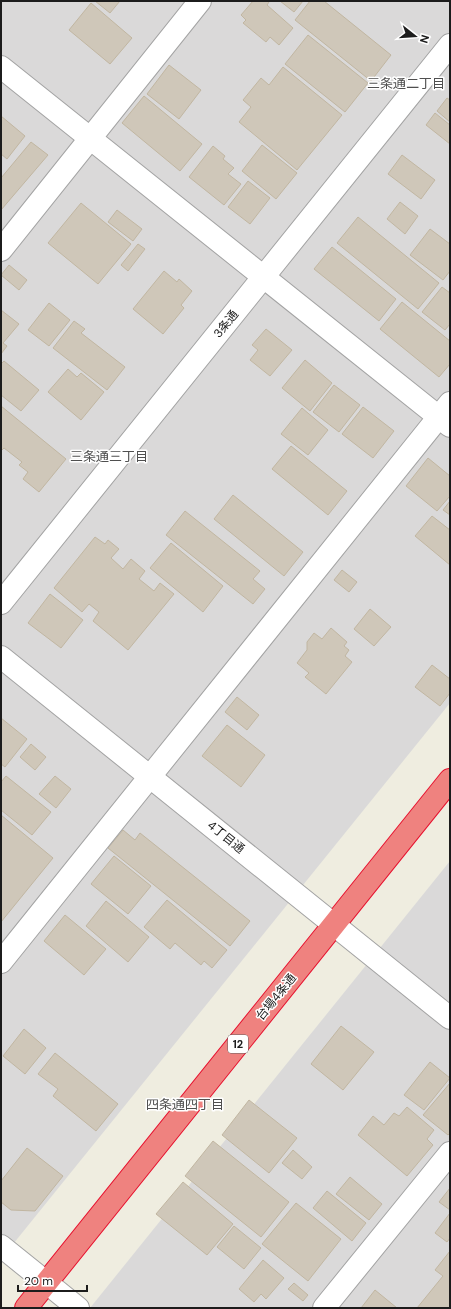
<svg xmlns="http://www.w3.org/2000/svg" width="451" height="1309" font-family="'DM Sans','Noto Sans JP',sans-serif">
	<rect width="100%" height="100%" fill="#efede0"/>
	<g fill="#dad9d9">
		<path d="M1 1H450V703L1 1259Z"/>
		<path d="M450 861V1308H90Z"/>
	</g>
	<g fill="#cfc7b9" stroke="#c1b6a1">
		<path d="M95 1H120L110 13Z"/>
		<path d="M253 1H268L269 2 267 5 293 28 279 45 270 37 266 42 243 23 246 20 241 15Z"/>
		<path d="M280 1H303L294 12Z"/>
		<path d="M310 1H324L391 55 371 81 295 20Z"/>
		<path d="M91 3 132 38 110 64 69 30Z"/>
		<path d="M308 35 368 83 345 112 285 64Z"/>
		<path d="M169 65 201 90 179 119 147 94Z"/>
		<path d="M283 67 342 115 297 170 239 122 251 107 243 100 261 78 269 85Z"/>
		<path d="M144 96 202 144 180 171 122 123Z"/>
		<path d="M447 98 450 100V122L437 111Z"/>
		<path d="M435 113 450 125V144L426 125Z"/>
		<path d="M1 116 25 136 7 159 1 154Z"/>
		<path d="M31 142 48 155 1 210V178Z"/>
		<path d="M262 145 297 173 276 199 242 171Z"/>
		<path d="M213 146 225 156 223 159 234 168 228 174 241 184 224 205 189 177Z"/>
		<path d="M402 155 435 180 421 199 388 174Z"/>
		<path d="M248 181 270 198 250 224 228 207Z"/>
		<path d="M400 202 418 216 405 234 387 219Z"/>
		<path d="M81 203 131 244 98 284 48 243Z"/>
		<path d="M117 210 142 229 133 241 108 222Z"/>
		<path d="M358 217 439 283 418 309 337 243Z"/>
		<path d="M430 229 450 244V271L443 280 410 255Z"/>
		<path d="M138 244 145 249 128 271 121 265Z"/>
		<path d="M332 247 396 299 379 321 314 269Z"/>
		<path d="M9 265 27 280 19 290 1 275Z"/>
		<path d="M164 271 177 282 179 279 192 291 181 305 184 308 163 334 133 309Z"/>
		<path d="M442 287 450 293V324L445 330 422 312Z"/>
		<path d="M402 302 450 341V364L439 377 380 329Z"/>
		<path d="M49 303 70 320 49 346 28 330Z"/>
		<path d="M1 310 19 324 3 343 7 346 1 354Z"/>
		<path d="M74 321 85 329 81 333 125 367 107 390 53 348Z"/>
		<path d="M266 329 292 350 270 376 250 360 258 350 252 345Z"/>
		<path d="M305 360 332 383 310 411 282 388Z"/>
		<path d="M4 361 39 390 21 411 1 395V364Z"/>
		<path d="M68 369 77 377 81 373 104 392 81 420 48 392Z"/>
		<path d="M334 385 360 405 339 432 313 412Z"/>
		<path d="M1 406 66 459 39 492 23 479 28 472 19 465 22 462 4 448 1 451Z"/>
		<path d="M363 407 394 431 373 458 342 434Z"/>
		<path d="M302 408 328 430 308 455 281 434Z"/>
		<path d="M291 446 347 491 328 515 272 469Z"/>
		<path d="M428 458 450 476V496L437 511 406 486Z"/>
		<path d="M233 495 303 552 284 576 214 519Z"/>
		<path d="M450 501V515L443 510Z"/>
		<path d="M185 511 260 571 253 579 265 589 253 604 166 535Z"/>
		<path d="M432 516 450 530V565L415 536Z"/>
		<path d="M95 537 105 544 108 540 119 549 111 558 123 569 131 559 145 571 139 579 154 591 160 583 174 594 128 650 93 621 99 612 89 604 82 612 54 588Z"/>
		<path d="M171 543 223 586 203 612 150 568Z"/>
		<path d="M342 570 357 582 349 592 334 580Z"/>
		<path d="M50 594 83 620 61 648 28 623Z"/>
		<path d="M370 609 391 627 374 646 354 629Z"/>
		<path d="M331 628 347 642 344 646 349 650 345 656 352 662 326 694 305 677 309 673 297 663 307 650V642L314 633 322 639Z"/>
		<path d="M432 665 450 679V693L440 706 415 687Z"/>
		<path d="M237 697 259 715 247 730 225 712Z"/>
		<path d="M1 718 27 739 5 767 1 764Z"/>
		<path d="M227 725 265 755 241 787 202 756Z"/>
		<path d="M31 744 46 757 35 770 20 757Z"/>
		<path d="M6 776 51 812 32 835 1 810V782Z"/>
		<path d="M55 776 71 789 56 808 39 794Z"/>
		<path d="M1 815 53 858 1 922Z"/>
		<path d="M123 830 135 840 140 833 250 921 230 946 108 848Z"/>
		<path d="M114 856 151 886 128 914 91 884Z"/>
		<path d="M167 900 227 950 212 968 204 961 201 965 175 943 170 949 144 927Z"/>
		<path d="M106 901 149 937 128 962 86 926Z"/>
		<path d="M65 915 106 949 84 975 44 941Z"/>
		<path d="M341 1026 374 1052 343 1090 311 1064Z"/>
		<path d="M24 1029 46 1048 25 1074 3 1056Z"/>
		<path d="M55 1053 118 1104 96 1131 53 1096 58 1089 38 1074Z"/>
		<path d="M430 1062 450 1078 424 1110 404 1095Z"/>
		<path d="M450 1083V1133L448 1135 423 1115Z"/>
		<path d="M249 1100 297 1138 269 1173 222 1135Z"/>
		<path d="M407 1107 434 1130 427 1139 433 1145 407 1176 358 1135 373 1116 384 1125 394 1113 399 1116Z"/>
		<path d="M213 1141 289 1202 261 1237 185 1176Z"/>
		<path d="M27 1148 63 1176 35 1211 11 1210 1 1202V1181Z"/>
		<path d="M293 1150 312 1167 302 1179 282 1163Z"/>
		<path d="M350 1177 382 1204 369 1220 336 1194Z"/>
		<path d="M183 1182 233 1224 207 1255 156 1214Z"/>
		<path d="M450 1188V1210L439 1202Z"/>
		<path d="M327 1191 366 1223 352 1241 313 1208Z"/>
		<path d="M296 1203 341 1239 308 1281 262 1244Z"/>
		<path d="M450 1213V1238L447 1242 435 1233Z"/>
		<path d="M234 1226 261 1248 244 1269 217 1247Z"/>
		<path d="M450 1251V1308H417L443 1276 435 1270Z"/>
		<path d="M263 1260 284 1278 266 1299 261 1294 254 1302 239 1289Z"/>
		<path d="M294 1283 308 1295 303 1301 288 1289Z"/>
		<path d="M375 1290 397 1308H361Z"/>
	</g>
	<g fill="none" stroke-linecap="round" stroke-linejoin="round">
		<defs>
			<g id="minor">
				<path d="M1 67 450 426"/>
				<path d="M1 250 200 1"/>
				<path d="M1 603 450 45"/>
				<path d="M1 657 450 1018"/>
				<path d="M1 962 450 403"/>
				<path d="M1 1246 78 1308"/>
				<path d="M324 1308 450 1153"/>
			</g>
			<path id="highway" d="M26 1308 450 780"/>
		</defs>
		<use href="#minor" stroke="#a3a3a3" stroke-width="24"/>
		<use href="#highway" stroke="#e7122f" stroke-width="24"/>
		<use href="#minor" stroke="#fff" stroke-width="22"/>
		<use href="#highway" stroke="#ef827f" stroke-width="22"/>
	</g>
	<g text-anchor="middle" stroke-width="3" stroke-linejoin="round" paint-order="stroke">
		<rect fill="#fff" stroke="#606060" stroke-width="1" x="228" y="1035" width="20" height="18" rx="3"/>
		<g font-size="11" font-weight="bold" fill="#1c1c1c">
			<text x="238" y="1048">12</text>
		</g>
		<g font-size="12" fill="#1c1c1c" stroke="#fff">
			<text transform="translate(226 324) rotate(-51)" y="4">3条通</text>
			<text transform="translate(226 837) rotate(39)" y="4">4丁目通</text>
			<text transform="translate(276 997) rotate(-51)" y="4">台場4条通</text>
		</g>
		<g font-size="13" fill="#4f4f4f" stroke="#fff">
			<text x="406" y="88">三条通二丁目</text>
			<text x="109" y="461">三条通三丁目</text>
			<text x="185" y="1109">四条通四丁目</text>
		</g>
	</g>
	<rect width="451" height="1309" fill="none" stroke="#1c1c1c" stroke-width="4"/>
	<g transform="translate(415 36) rotate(107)" stroke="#ffffff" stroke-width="3" paint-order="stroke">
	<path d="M0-3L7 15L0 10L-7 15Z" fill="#1c1c1c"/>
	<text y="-6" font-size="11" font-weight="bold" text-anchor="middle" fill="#1c1c1c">N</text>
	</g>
	<path d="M18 1285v6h69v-6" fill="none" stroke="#1c1c1c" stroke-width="2"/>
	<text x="24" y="1285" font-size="12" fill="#1c1c1c" stroke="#ffffff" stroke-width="3" paint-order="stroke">20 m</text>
</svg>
